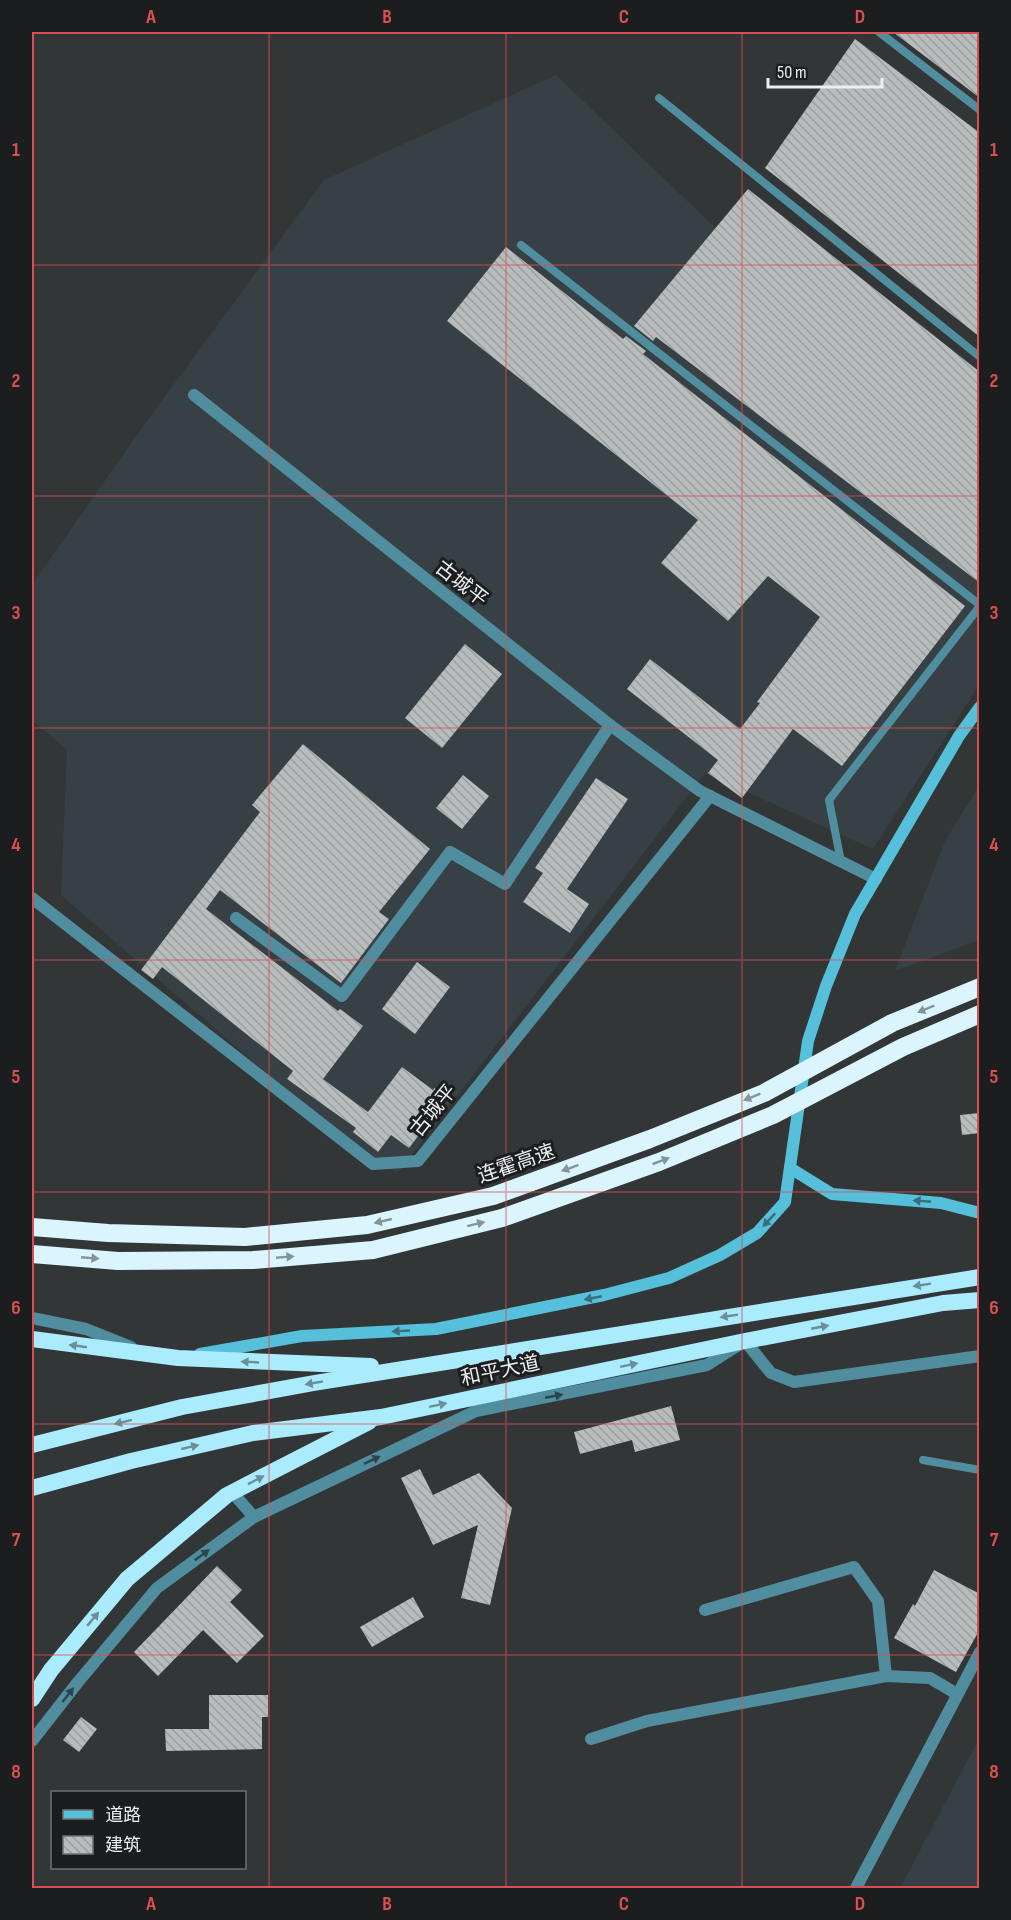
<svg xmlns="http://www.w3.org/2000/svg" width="1011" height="1920" font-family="'Sofia Sans Condensed','Noto Sans SC',sans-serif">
	<defs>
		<pattern id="building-back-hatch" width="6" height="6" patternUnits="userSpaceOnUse" patternTransform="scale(1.5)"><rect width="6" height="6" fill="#b8bcbd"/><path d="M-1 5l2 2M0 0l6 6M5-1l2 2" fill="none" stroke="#9c9fa0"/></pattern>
	</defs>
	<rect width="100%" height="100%" fill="#333637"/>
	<g fill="#374145">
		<path d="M556 75 979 481V685L873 849 705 773 398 1173 361 1155 61 895 67 750 32 720V585L144 425 324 180Z"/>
		<path d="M979 786V940L895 971 945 841Z"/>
		<path d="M979 1739V1888H900Z"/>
	</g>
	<g fill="url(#building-back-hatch)">
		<path d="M893 32H980V98Z"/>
		<path d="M855 39 980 133V337L765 168Z"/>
		<path d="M748 189 980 372V583L656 337 653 341 634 326Z"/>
		<path d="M506 247 623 339 626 336 646 351 643 354 965 606 842 766 793 729 742 798 708 773 718 760 627 689 650 659 740 729 760 703 757 702 820 617 768 576 728 621 661 563 698 520 447 321Z"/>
		<path d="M465 644 502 674 442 748 405 718Z"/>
		<path d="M303 744 430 849 379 912 389 919 341 983 220 890 206 909 338 1011 340 1009 363 1026 323 1079 368 1112 402 1067 433 1090 434 1088 448 1097 409 1148 391 1135 378 1152 353 1132 356 1128 287 1079 293 1071 162 967 153 979 141 970 260 812 252 805Z"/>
		<path d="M463 775 489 796 462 829 436 808Z"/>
		<path d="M596 778 628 799 567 889 589 904 570 933 523 902 543 873 535 868Z"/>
		<path d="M417 962 450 987 415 1034 382 1009Z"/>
		<path d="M980 1113V1133L962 1135 960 1115Z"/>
		<path d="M671 1406 680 1440 635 1452 632 1440 580 1454 574 1432Z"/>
		<path d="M420 1469 433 1495 479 1473 512 1508 490 1605 461 1598 478 1525 433 1545 401 1478Z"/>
		<path d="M217 1566 242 1590 230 1602 264 1636 237 1663 203 1630 158 1676 134 1652Z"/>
		<path d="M934 1570 980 1594V1629L956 1672 894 1638 913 1604 915 1606Z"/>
		<path d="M413 1597 424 1617 372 1647 360 1627Z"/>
		<path d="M209 1695H268V1717H262V1749L166 1751 165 1729H209Z"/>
		<path d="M81 1717 97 1729 79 1752 63 1740Z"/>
	</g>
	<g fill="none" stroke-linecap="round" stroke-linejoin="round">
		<g stroke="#508e9f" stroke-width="8">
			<path d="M879 32 980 110"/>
			<path d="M659 98 980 357"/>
			<path d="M521 245 980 605"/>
			<path d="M841 862 829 800 980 606"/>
			<path d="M923 1460 980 1470"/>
		</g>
		<g stroke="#508e9f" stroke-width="12">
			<path d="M194 395 610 725 700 791 876 879"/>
			<path d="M32 898 373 1164 418 1161 710 796"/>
			<path d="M236 918 342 996 450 852 505 884 610 725"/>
			<path d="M32 1318 86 1329 131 1347"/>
			<path d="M232 1492 254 1517"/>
			<path d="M705 1610 854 1567 878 1601 886 1676"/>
			<path d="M591 1739 647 1721 886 1676 930 1678 957 1694"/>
			<path d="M32 1741 78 1682 157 1588 254 1517 476 1411 707 1365 745 1341 771 1373 794 1382 980 1356"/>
			<path d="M856 1888 980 1652"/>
		</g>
		<g stroke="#56bfda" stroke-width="12">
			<path d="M790 1168 832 1194 941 1203 980 1213"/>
			<path d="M200 1354 302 1336 436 1329 604 1295 669 1278 720 1255 757 1233 785 1202 808 1041 826 986 855 914 959 736 980 707"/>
		</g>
		<g stroke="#aaecfe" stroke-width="16">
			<path d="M32 1339 178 1358 371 1366"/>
			<path d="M32 1445 182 1407 314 1383 980 1277"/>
			<path d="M32 1488 131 1461 253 1433 381 1417 745 1341 943 1303 980 1300"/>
			<path d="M32 1699 51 1670 127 1579 227 1495 369 1422"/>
		</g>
		<g stroke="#daf5fd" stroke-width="18">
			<path d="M32 1227 108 1233 245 1237 367 1225 493 1196 650 1139 764 1093 892 1023 980 987"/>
			<path d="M32 1254 118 1261 253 1260 373 1250 502 1218 659 1162 773 1115 903 1047 980 1014"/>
		</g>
	</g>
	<defs><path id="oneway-solid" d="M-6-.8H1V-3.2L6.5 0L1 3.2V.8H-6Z" transform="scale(1.5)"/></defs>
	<g fill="#849499">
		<use href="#oneway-solid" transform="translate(926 1009) rotate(157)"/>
		<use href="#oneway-solid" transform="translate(752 1097) rotate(158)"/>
		<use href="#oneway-solid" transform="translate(661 1161) rotate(-21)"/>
		<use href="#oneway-solid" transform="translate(570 1168) rotate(160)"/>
		<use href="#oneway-solid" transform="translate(383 1221) rotate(167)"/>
		<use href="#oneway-solid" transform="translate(476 1224) rotate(-14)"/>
		<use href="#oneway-solid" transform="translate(285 1257) rotate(-5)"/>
		<use href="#oneway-solid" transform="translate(90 1258) rotate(5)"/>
	</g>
	<g fill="#396e7c">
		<use href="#oneway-solid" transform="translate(922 1201) rotate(-175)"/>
		<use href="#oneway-solid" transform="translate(769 1220) rotate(133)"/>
		<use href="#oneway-solid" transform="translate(593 1298) rotate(169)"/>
		<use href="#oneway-solid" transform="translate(401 1331) rotate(177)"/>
	</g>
	<g fill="#6a8f99">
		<use href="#oneway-solid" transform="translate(922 1285) rotate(171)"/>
		<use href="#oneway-solid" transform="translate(729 1316) rotate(171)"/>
		<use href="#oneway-solid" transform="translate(820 1327) rotate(-11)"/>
		<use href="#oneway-solid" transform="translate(78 1346) rotate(-172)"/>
		<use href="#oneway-solid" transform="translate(250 1362) rotate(-177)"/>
		<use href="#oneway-solid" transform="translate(629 1365) rotate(-12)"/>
		<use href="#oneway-solid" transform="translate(314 1383) rotate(170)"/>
		<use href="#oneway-solid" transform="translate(438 1405) rotate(-12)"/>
		<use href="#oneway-solid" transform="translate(123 1422) rotate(166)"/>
		<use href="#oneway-solid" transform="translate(190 1447) rotate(-13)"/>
		<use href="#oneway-solid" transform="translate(256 1480) rotate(-27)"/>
		<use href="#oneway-solid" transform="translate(93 1619) rotate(-50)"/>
	</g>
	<g fill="#2e454b">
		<use href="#oneway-solid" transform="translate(554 1396) rotate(-11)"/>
		<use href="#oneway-solid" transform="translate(372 1460) rotate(-25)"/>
		<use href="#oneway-solid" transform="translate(202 1555) rotate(-36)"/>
		<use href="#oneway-solid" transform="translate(68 1695) rotate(-52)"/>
	</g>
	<path fill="none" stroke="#da5050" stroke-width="1.5" stroke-opacity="0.55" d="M269 32V1888M506 32V1888M742 32V1888M32 265H980M32 496H980M32 728H980M32 960H980M32 1192H980M32 1424H980M32 1655H980"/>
	<g text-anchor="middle" stroke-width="6" stroke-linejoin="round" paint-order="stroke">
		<g font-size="20" fill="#eceeef" stroke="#1c1d1e">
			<text transform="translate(462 583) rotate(38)" y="7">古城平</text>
			<text transform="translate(433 1110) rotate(-51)" y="7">古城平</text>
			<text transform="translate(516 1163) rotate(-19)" y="7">连霍高速</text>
			<text transform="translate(500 1370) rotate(-12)" y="7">和平大道</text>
		</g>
	</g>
	<rect width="1011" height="1920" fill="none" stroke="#1c1d1e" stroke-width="66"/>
	<rect x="51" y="1791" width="195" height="78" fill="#1c1d1e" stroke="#6f7172" stroke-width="1.5"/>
	<rect x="63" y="1810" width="30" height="9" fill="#56bfda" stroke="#6f7172" stroke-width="1.5"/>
	<text x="105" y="1821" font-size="18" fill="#eceeef">道路</text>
	<rect x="63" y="1836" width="30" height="18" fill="url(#building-back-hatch)" stroke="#6f7172" stroke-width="1.5"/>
	<text x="105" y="1851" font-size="18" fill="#eceeef">建筑</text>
	<path d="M768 78v9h114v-9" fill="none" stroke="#eceeef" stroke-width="3"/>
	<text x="777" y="78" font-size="18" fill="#eceeef" stroke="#1c1d1e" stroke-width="4.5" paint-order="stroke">50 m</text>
	<rect x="33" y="33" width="945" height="1854" fill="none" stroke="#da5050" stroke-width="2"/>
	<g font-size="20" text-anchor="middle" font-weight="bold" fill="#da5050">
		<text x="151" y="23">A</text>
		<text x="387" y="23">B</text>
		<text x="624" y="23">C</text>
		<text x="860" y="23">D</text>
		<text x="16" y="156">1</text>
		<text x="994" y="156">1</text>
		<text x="16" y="387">2</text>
		<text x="994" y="387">2</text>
		<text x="16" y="619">3</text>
		<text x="994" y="619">3</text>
		<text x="16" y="851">4</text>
		<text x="994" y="851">4</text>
		<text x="16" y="1083">5</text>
		<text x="994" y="1083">5</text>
		<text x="16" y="1314">6</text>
		<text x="994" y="1314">6</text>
		<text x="16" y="1546">7</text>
		<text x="994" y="1546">7</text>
		<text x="16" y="1778">8</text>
		<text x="994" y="1778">8</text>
		<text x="151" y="1910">A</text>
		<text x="387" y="1910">B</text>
		<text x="624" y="1910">C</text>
		<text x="860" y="1910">D</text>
	</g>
</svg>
